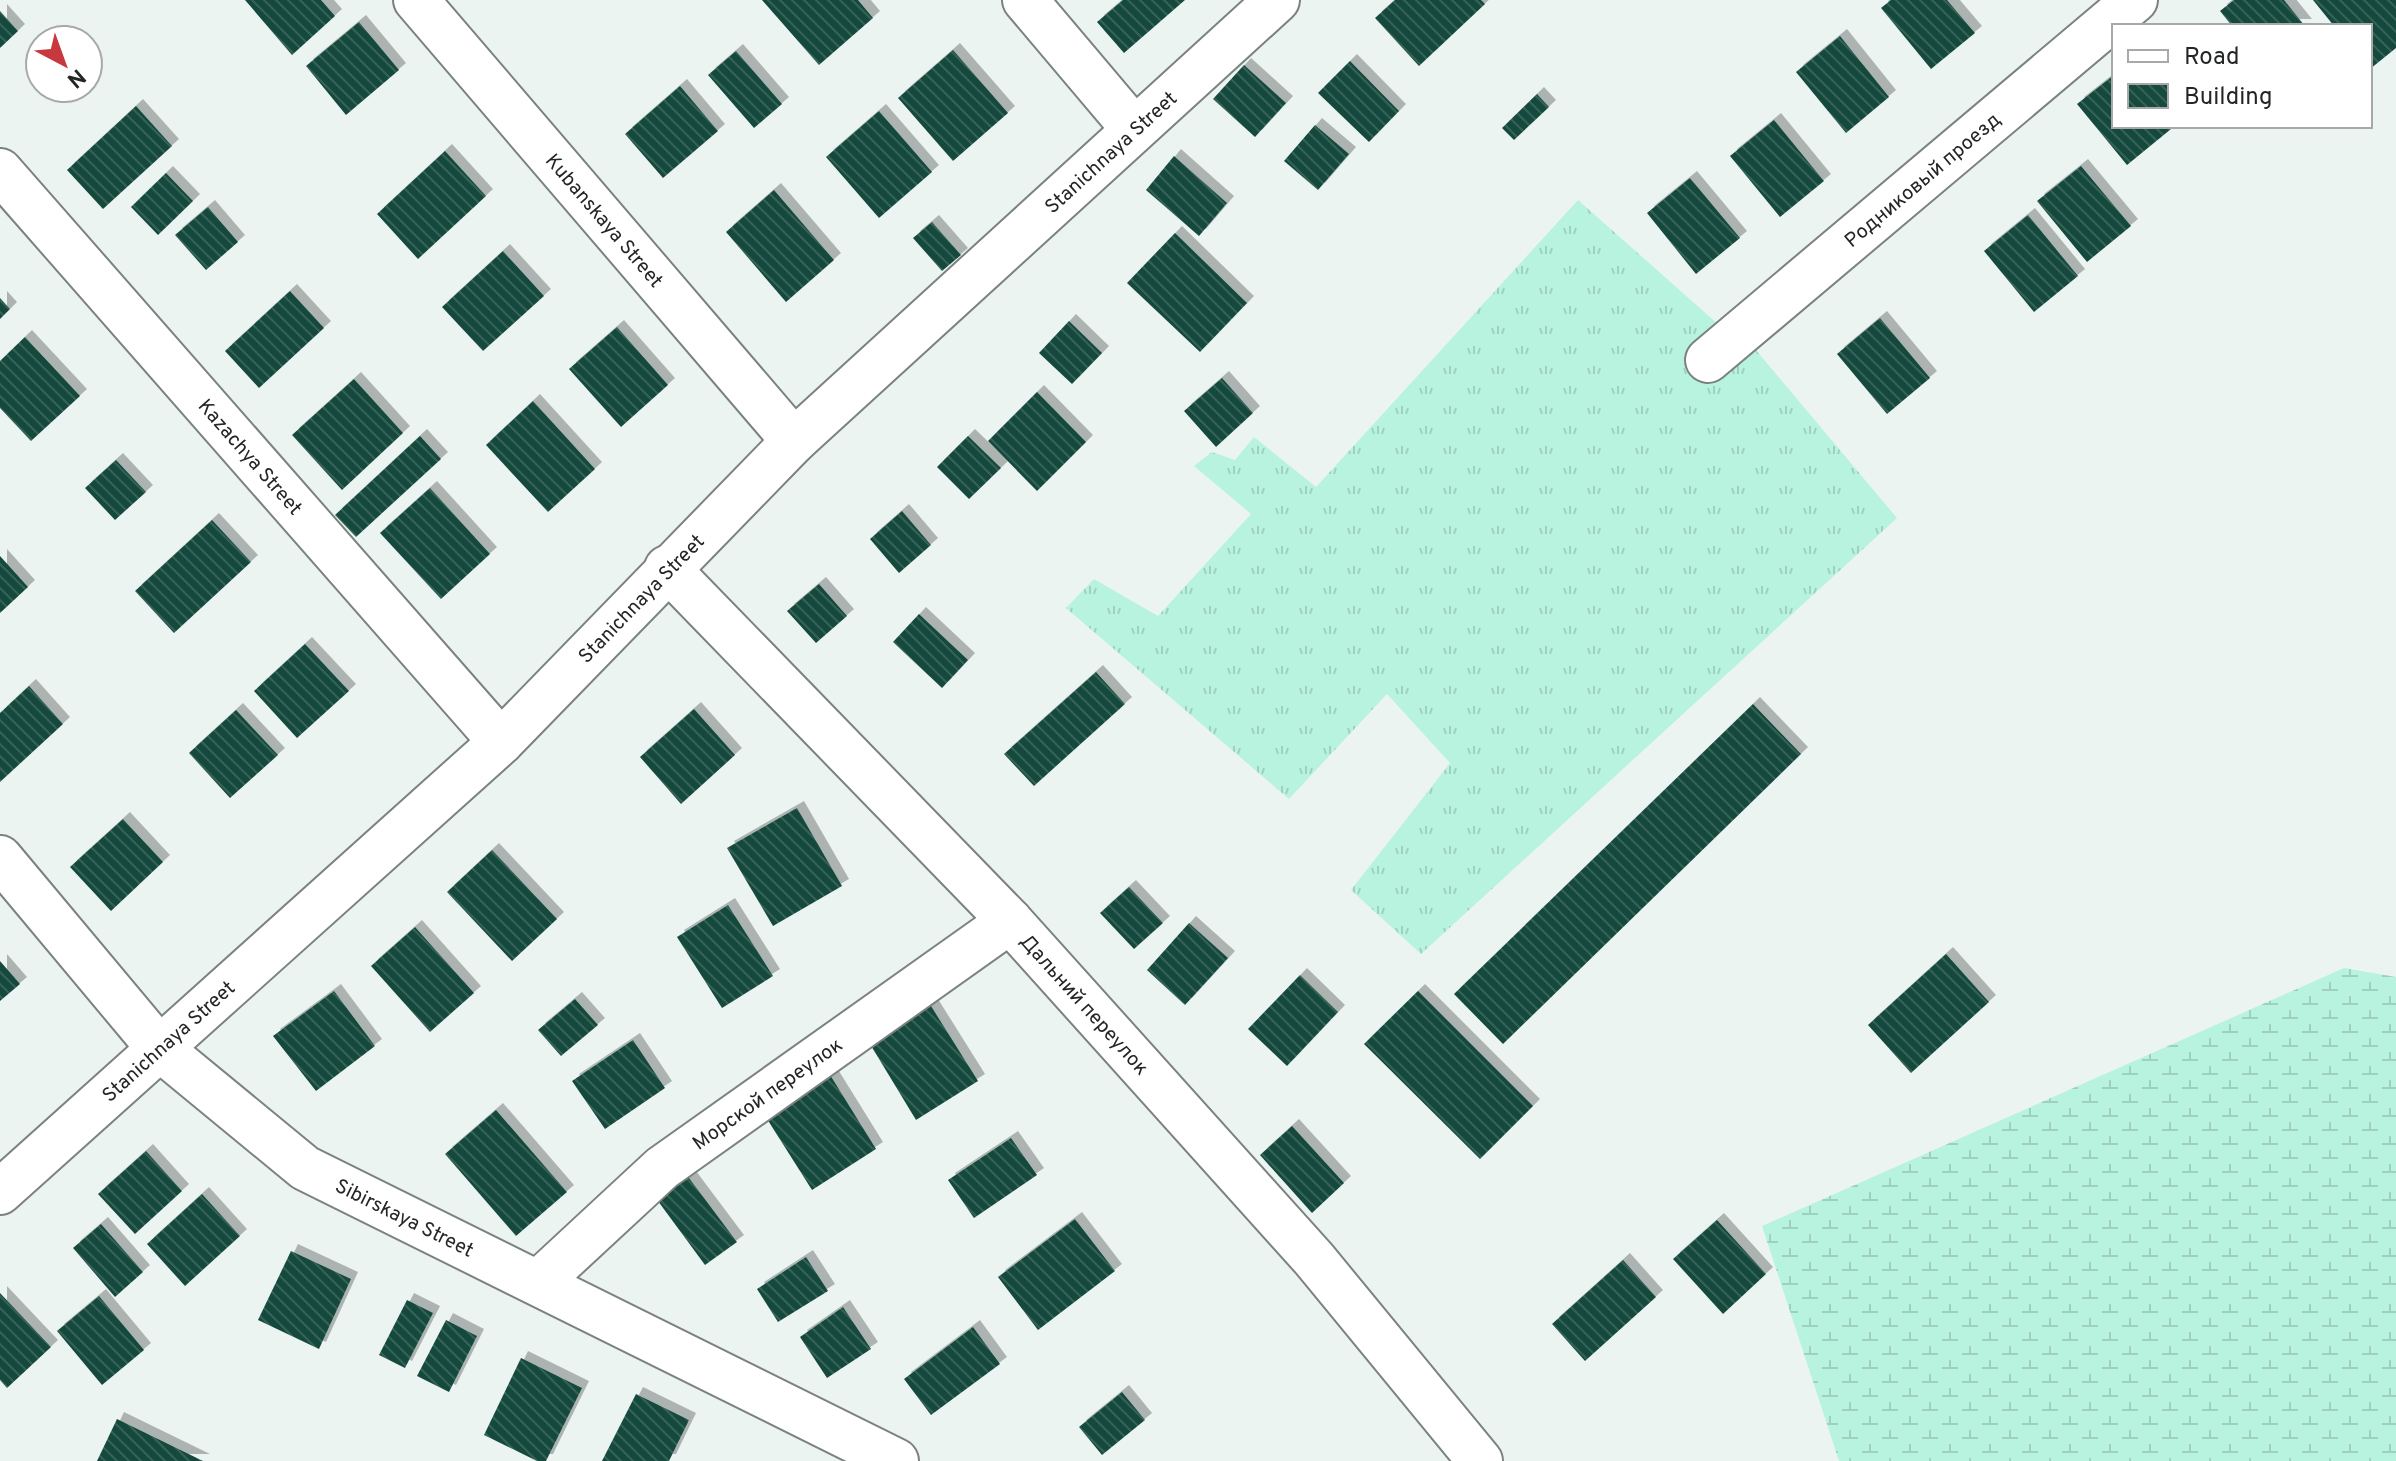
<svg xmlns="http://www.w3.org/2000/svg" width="2396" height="1461" font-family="Overpass,sans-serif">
	<defs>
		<pattern id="grass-tufts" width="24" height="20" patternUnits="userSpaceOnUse" patternTransform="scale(2)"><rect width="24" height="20" fill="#b8f3e0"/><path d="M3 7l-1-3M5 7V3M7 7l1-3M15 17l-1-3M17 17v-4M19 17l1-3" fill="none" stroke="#9ed0c0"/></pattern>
		<pattern id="wetland-marsh" width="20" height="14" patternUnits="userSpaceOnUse" patternTransform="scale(2)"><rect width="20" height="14" fill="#b8f3e0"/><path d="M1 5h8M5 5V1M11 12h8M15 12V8" fill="none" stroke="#9ed0c0"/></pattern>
		<pattern id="building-back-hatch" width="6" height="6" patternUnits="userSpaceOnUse" patternTransform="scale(2)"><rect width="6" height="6" fill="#154a3c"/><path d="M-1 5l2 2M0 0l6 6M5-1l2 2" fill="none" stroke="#376156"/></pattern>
		<filter id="shadow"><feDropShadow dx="7" dy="-7" stdDeviation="0" flood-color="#0004"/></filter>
	</defs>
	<rect width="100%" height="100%" fill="#ecf4f1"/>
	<path fill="url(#grass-tufts)" d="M1578 200 1719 325 1750 343 1897 518 1421 954 1351 890 1450 763 1387 694 1289 799 1066 608 1094 579 1158 616 1251 514 1194 466 1212 452 1235 460 1254 437 1316 487Z"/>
	<path fill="url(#wetland-marsh)" d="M2344 968 2396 977V1461H1839L1762 1226Z"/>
	<g fill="url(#building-back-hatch)" filter="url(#shadow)">
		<path d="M245 0H321L335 16 292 55Z"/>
		<path d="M762 0H858L873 18 819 65Z"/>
		<path d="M1123 0H1185L1124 53 1097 22Z"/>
		<path d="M1395 0H1481L1485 4 1419 66 1375 18Z"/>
		<path d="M1891 0H1947L1975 33 1931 69 1881 8Z"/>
		<path d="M2234 0H2284L2305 26H2232L2220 11Z"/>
		<path d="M2313 0H2396V48L2370 69V26H2334Z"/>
		<path d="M0 11 18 31 0 48Z"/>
		<path d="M359 22 399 70 346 115 306 66Z"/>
		<path d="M1840 36 1889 97 1846 133 1796 72Z"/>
		<path d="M953 50 1008 113 953 161 898 98Z"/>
		<path d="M736 51 782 104 754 128 708 75Z"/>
		<path d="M1350 61 1399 111 1369 142 1318 93Z"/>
		<path d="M1244 65 1286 103 1255 137 1213 99Z"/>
		<path d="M2114 75V126H2169L2171 129 2127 165 2077 104Z"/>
		<path d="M680 86 718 131 663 178 625 134Z"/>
		<path d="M1537 94 1549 107 1514 140 1502 128Z"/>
		<path d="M136 106 172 146 103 209 67 170Z"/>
		<path d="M879 111 932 172 879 218 826 157Z"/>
		<path d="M1774 120 1824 181 1780 217 1730 156Z"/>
		<path d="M1315 125 1349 154 1318 190 1284 161Z"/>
		<path d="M445 151 486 196 418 259 377 214Z"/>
		<path d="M1174 156 1227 203 1199 236 1146 190Z"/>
		<path d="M2081 166 2131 226 2087 262 2037 201Z"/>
		<path d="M166 173 193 201 158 235 131 207Z"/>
		<path d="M1690 178 1740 238 1696 274 1647 213Z"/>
		<path d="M774 190 834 260 786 302 726 232Z"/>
		<path d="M208 207 238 242 206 270 175 235Z"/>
		<path d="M2028 215 2078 276 2034 312 1984 251Z"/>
		<path d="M932 222 961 255 942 271 913 238Z"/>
		<path d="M1175 233 1247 303 1200 352 1127 283Z"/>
		<path d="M503 251 544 296 483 351 442 307Z"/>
		<path d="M290 291 324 328 259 388 225 351Z"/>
		<path d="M0 298 10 309 0 319Z"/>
		<path d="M1880 318 1930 378 1887 414 1837 354Z"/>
		<path d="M1069 321 1102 353 1072 384 1039 353Z"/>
		<path d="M617 327 668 385 621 427 569 369Z"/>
		<path d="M25 337 80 396 31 441 0 408V361Z"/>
		<path d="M1222 378 1253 413 1216 447 1184 411Z"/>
		<path d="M354 379 403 433 342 490 292 435Z"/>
		<path d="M1037 392 1086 442 1037 491 988 441Z"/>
		<path d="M533 401 595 469 548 512 486 445Z"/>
		<path d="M420 436 441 459 356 537 335 515Z"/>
		<path d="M968 436 1001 468 969 499 937 467Z"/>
		<path d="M116 460 146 492 115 520 85 488Z"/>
		<path d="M430 488 490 554 441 599 380 533Z"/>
		<path d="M902 511 931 545 899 573 870 539Z"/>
		<path d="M212 520 251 562 174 633 135 591Z"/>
		<path d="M0 556 28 587 0 613Z"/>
		<path d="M819 584 847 616 816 643 787 611Z"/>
		<path d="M919 614 968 660 942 688 893 642Z"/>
		<path d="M305 644 349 691 297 738 254 691Z"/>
		<path d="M1096 672 1125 704 1034 786 1004 754Z"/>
		<path d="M29 686 63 724 0 782V713Z"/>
		<path d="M1753 704 1801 754 1503 1044 1454 994Z"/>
		<path d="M694 709 735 755 681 804 640 757Z"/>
		<path d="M236 710 278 755 230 798 189 753Z"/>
		<path d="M797 808 842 886 773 926 727 848Z"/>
		<path d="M123 819 163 862 111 911 70 867Z"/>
		<path d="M492 850 557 919 512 961 447 892Z"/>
		<path d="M1129 887 1163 923 1134 949 1100 913Z"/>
		<path d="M728 905 773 976 722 1008 677 937Z"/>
		<path d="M1189 923 1228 958 1185 1005 1147 970Z"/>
		<path d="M415 927 474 993 430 1032 371 966Z"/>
		<path d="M1946 954 1989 1002 1911 1073 1868 1025Z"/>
		<path d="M0 961 20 984 0 1001Z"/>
		<path d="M1300 975 1338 1012 1287 1066 1248 1029Z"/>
		<path d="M334 991 375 1046 316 1091 273 1036Z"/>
		<path d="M1418 991 1533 1106 1480 1159 1364 1044Z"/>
		<path d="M575 999 598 1025 561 1056 538 1030Z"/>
		<path d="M931 1006 978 1081 916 1120 870 1044Z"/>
		<path d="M633 1040 665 1088 605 1129 572 1081Z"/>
		<path d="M827 1070 876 1149 812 1190 762 1111Z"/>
		<path d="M496 1110 567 1192 516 1236 445 1154Z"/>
		<path d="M1292 1126 1344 1183 1312 1213 1260 1155Z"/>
		<path d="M1011 1138 1037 1175 974 1218 948 1180Z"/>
		<path d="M146 1151 182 1191 135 1234 98 1194Z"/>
		<path d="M686 1174 737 1242 705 1265 655 1197Z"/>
		<path d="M202 1194 240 1236 185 1286 147 1244Z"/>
		<path d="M1075 1219 1115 1271 1038 1330 998 1277Z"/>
		<path d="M1717 1220 1766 1274 1723 1314 1673 1259Z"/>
		<path d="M101 1224 143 1272 115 1297 73 1248Z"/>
		<path d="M291 1251 351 1279 319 1349 258 1320Z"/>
		<path d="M806 1257 828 1291 778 1322 757 1289Z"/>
		<path d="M1623 1260 1656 1297 1585 1361 1552 1324Z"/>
		<path d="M0 1293 51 1347 7 1388 0 1380Z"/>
		<path d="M99 1296 144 1350 102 1385 57 1331Z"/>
		<path d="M407 1300 433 1313 405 1368 379 1355Z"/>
		<path d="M843 1307 871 1349 827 1378 800 1337Z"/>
		<path d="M446 1320 477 1336 449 1392 417 1376Z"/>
		<path d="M973 1327 1000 1364 931 1415 904 1379Z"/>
		<path d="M521 1358 582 1388 546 1461H537L484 1435Z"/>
		<path d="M1122 1392 1145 1420 1102 1455 1079 1427Z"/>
		<path d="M636 1394 689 1420 669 1461H602Z"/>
		<path d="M117 1419 203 1461H97Z"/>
	</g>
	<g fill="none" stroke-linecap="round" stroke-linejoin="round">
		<defs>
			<g id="minor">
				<path id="s1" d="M416 0 794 441"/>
				<path d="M1025 0 1134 129"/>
				<path id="s2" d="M0 171 501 742"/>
				<path id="s3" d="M1708 360 2135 0"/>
				<path id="s4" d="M667 568 1010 921 1314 1259 1480 1461"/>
				<path id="s5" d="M0 858 158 1047 305 1168 896 1461"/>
				<path id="s6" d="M0 1192 501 742 794 441 1277 0"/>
				<path id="s7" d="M538 1283 662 1168 1010 921"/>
			</g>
		</defs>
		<use href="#minor" stroke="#7b827f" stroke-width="48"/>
		<use href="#minor" stroke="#fff" stroke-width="44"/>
	</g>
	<g text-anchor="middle" stroke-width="8" stroke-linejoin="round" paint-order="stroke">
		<g font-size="20" fill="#232625" stroke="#fff">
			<text dy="7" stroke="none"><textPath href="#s6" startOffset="1522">Stanichnaya Street</textPath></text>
			<text dy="7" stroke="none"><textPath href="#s3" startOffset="280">Родниковый проезд</textPath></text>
			<text dy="7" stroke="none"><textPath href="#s1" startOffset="290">Kubanskaya Street</textPath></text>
			<text dy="7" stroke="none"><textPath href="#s2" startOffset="380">Kazachya Street</textPath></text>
			<text dy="7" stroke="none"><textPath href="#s6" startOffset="874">Stanichnaya Street</textPath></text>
			<text dy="7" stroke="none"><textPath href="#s4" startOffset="604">Дальний переулок</textPath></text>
			<text dy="7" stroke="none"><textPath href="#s6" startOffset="226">Stanichnaya Street</textPath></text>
			<text dy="7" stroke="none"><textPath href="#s7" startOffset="298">Морской переулок</textPath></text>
			<text dy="7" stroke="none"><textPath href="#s5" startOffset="548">Sibirskaya Street</textPath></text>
		</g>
	</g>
	<rect x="2112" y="24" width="260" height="104" fill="#ffffff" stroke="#a7a8a8" stroke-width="2"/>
	<rect x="2128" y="50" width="40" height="12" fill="#ffffff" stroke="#a7a8a8" stroke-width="2"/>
	<text x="2184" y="64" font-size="24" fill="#232625">Road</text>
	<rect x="2128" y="84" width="40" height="24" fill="url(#building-back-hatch)" stroke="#a7a8a8" stroke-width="2"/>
	<text x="2184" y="104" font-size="24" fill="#232625">Building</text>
	<g transform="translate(64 64) rotate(139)"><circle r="38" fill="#ffffff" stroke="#a7a8a8" stroke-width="2"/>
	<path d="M0-6L14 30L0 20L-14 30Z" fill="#c7383f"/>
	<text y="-12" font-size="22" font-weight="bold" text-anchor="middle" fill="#232625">N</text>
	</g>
</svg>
